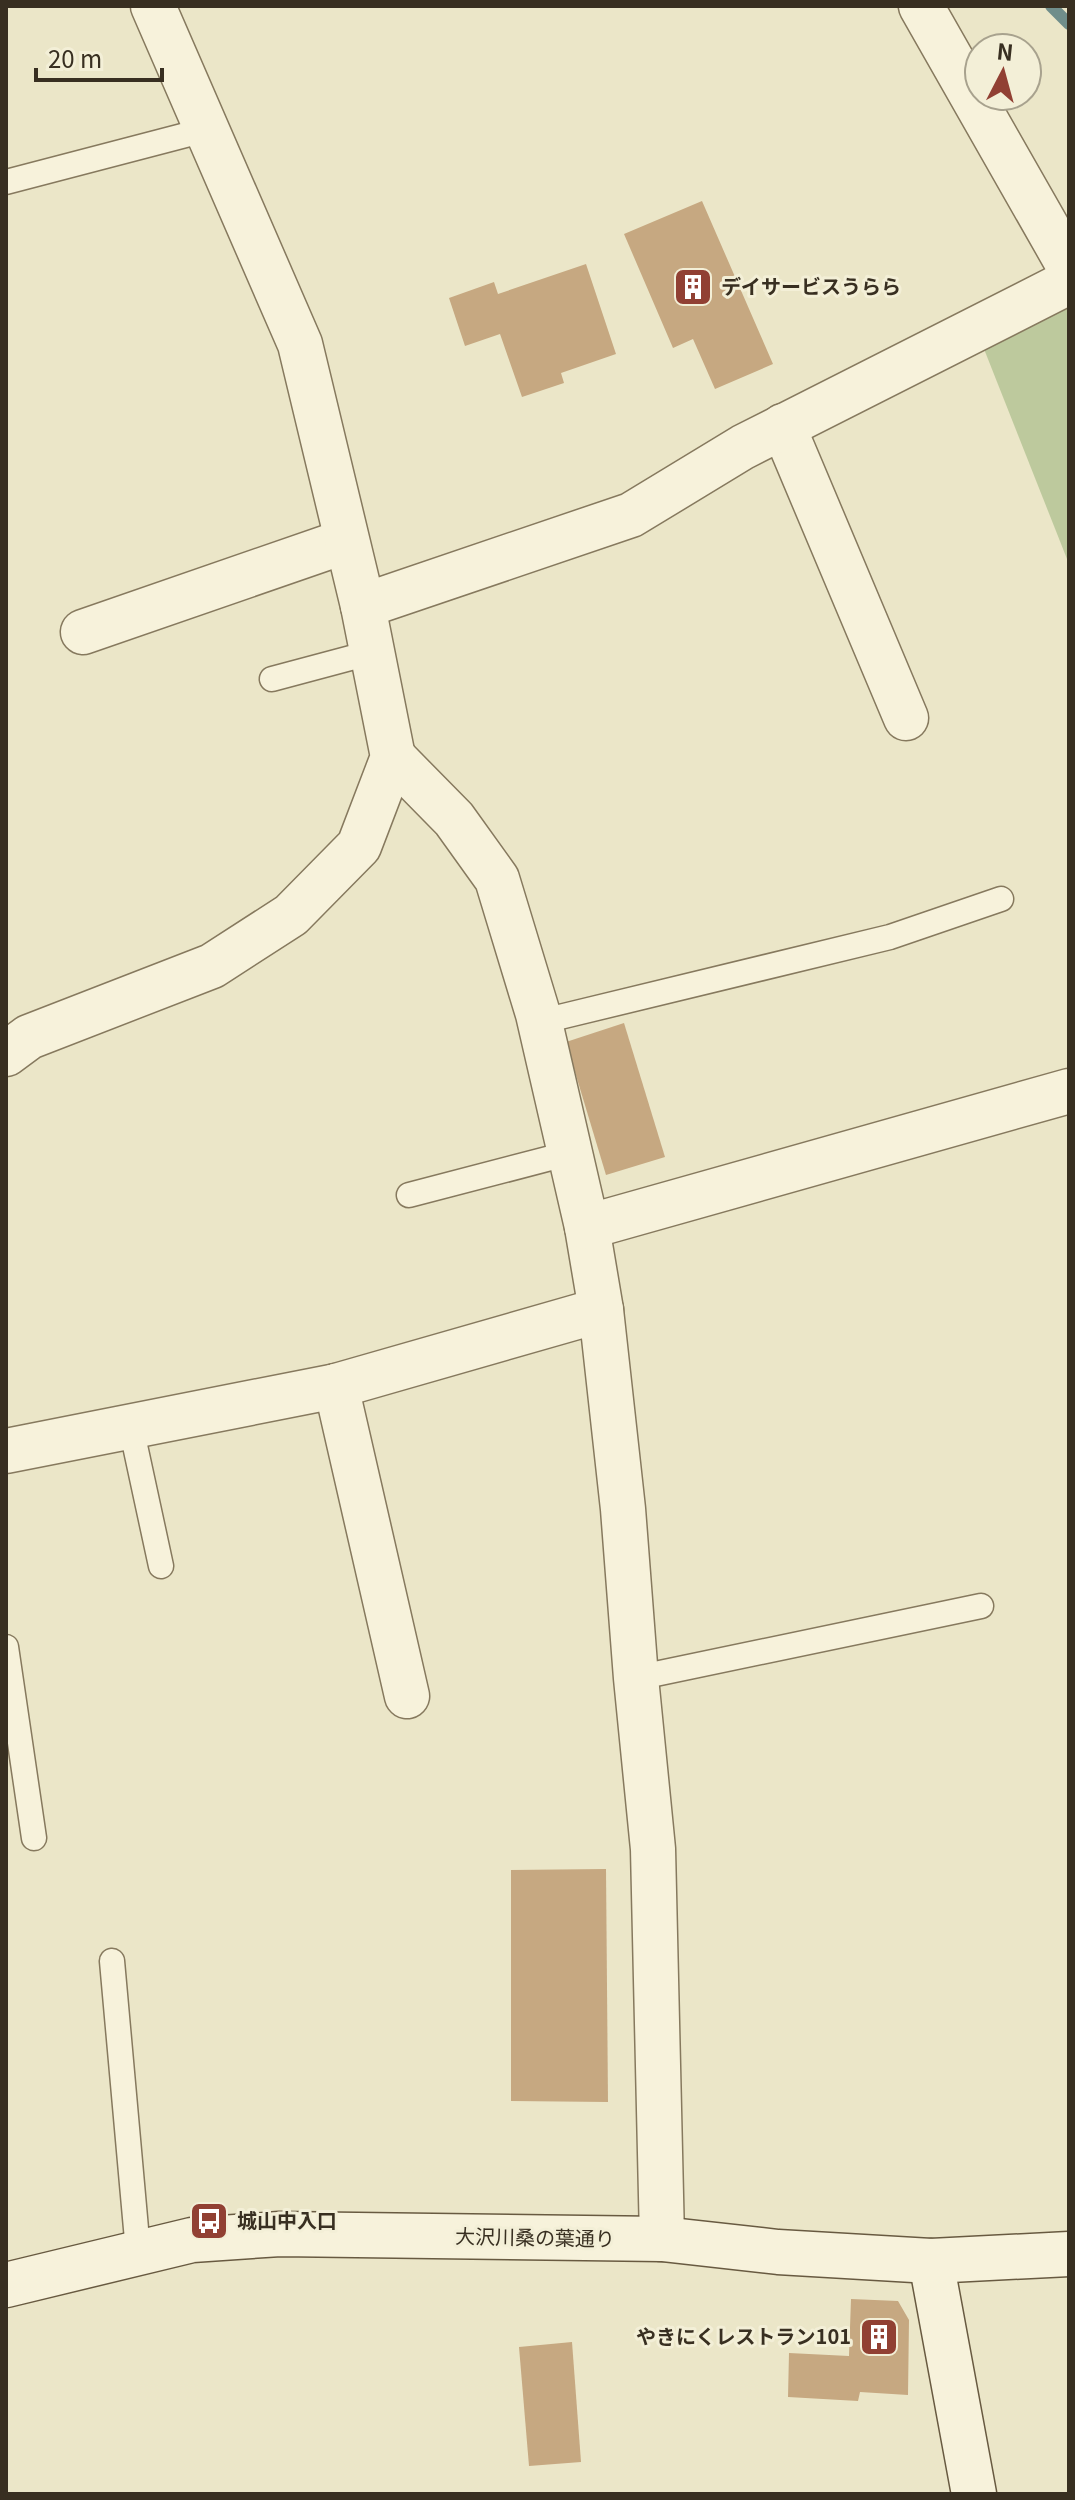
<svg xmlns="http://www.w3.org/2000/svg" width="1075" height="2500" font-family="Georgia,'Noto Sans JP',serif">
	<rect width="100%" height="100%" fill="#ebe6c8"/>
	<path fill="#bdc99d" d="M1069 307V564L984 349Z"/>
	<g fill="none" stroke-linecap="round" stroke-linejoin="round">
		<path stroke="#708e8b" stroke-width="12" d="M1051 6 1069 24"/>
	</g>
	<g fill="#c6a881">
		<path d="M702 201 773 364 715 389 693 339 673 348 624 234Z"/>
		<path d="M586 264 616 354 561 373 564 383 522 397 500 334 465 346 449 298 494 282 498 294Z"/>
		<path d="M624 1023 665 1157 606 1175 566 1042Z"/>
		<path d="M606 1869 608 2102 511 2101V1870Z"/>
		<path d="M851 2299 898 2301 909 2320 908 2395 860 2392 858 2401 788 2397 789 2353 849 2356Z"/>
		<path d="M572 2342 581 2462 529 2466 519 2347Z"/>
	</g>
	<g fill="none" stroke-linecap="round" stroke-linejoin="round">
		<defs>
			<g id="lane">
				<path d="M6 182 205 130"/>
				<path d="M272 679 373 652"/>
				<path d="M539 1022 890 937 1001 899"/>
				<path d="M409 1195 570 1153"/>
				<path d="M131 1427 161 1566"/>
				<path d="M6 1647 34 1838"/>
				<path d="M636 1678 981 1606"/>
				<path d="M112 1961 138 2251"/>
			</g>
			<g id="street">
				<path d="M921 6 1069 266"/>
				<path d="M783 426 906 718"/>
				<path d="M363 606 631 515 743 447 1069 282"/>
				<path d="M83 632 346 541"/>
				<path d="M393 757 454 819 497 879 538 1014 587 1227 601 1310 623 1509 636 1678 653 1849 662 2239"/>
				<path d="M6 1054 29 1037 212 966 291 915 359 846 393 757 363 606 300 344 153 6"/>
				<path d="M587 1227 1069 1091"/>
				<path d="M336 1386 407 1696"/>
				<path d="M6 1451 336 1386 601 1310"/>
			</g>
			<g id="secondary">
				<path d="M931 2261 974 2494"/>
				<path d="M6 2285 192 2240 280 2234 662 2239 778 2252 931 2261 1069 2254"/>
			</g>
		</defs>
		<use href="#lane" stroke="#86795e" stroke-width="27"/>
		<use href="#street" stroke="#86795e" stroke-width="47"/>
		<use href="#secondary" stroke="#685a41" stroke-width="47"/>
		<use href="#lane" stroke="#f7f2db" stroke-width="24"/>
		<use href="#street" stroke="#f7f2db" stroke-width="44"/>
		<use href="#secondary" stroke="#f7f2db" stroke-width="44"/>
	</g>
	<defs>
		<symbol id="building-square" viewBox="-11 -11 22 22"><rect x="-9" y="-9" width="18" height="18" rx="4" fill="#914033" stroke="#f3efd7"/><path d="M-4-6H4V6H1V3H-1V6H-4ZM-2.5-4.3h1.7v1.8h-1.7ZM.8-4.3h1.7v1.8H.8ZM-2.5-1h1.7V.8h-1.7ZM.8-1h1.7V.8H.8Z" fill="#fff"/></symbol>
		<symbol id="bus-square" viewBox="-11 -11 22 22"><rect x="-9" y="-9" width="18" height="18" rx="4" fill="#914033" stroke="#f3efd7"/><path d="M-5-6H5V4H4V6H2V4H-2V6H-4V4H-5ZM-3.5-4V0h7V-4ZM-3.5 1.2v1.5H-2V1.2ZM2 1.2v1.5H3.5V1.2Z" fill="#fff"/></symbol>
	</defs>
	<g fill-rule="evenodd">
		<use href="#building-square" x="671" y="265" width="44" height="44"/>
		<use href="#bus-square" x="187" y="2199" width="44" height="44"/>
		<use href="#building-square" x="857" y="2315" width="44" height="44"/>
	</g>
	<g text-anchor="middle" stroke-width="6" stroke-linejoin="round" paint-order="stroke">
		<g font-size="20" font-weight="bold" fill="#382f21" stroke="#f3efd7" text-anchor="start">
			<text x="721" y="294">デイサービスうらら</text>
			<text x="237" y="2228">城山中入口</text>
			<text x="851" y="2344" text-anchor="end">やきにくレストラン101</text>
		</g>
		<g font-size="20" fill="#382f21" stroke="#f3efd7">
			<text transform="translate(535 2238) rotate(1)" y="7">大沢川桑の葉通り</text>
		</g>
	</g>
	<rect width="1075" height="2500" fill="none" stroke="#382f21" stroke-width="16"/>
	<g transform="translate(1003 72) rotate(6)"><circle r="38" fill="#f3efd7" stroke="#a8a28e" stroke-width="2"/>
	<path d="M0-6L14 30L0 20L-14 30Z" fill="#914033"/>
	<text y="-12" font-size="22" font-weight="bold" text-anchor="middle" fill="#382f21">N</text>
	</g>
	<path d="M36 68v12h126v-12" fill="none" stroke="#382f21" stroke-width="4"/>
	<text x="48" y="68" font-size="24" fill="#382f21" stroke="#f3efd7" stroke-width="6" paint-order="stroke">20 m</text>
</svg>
